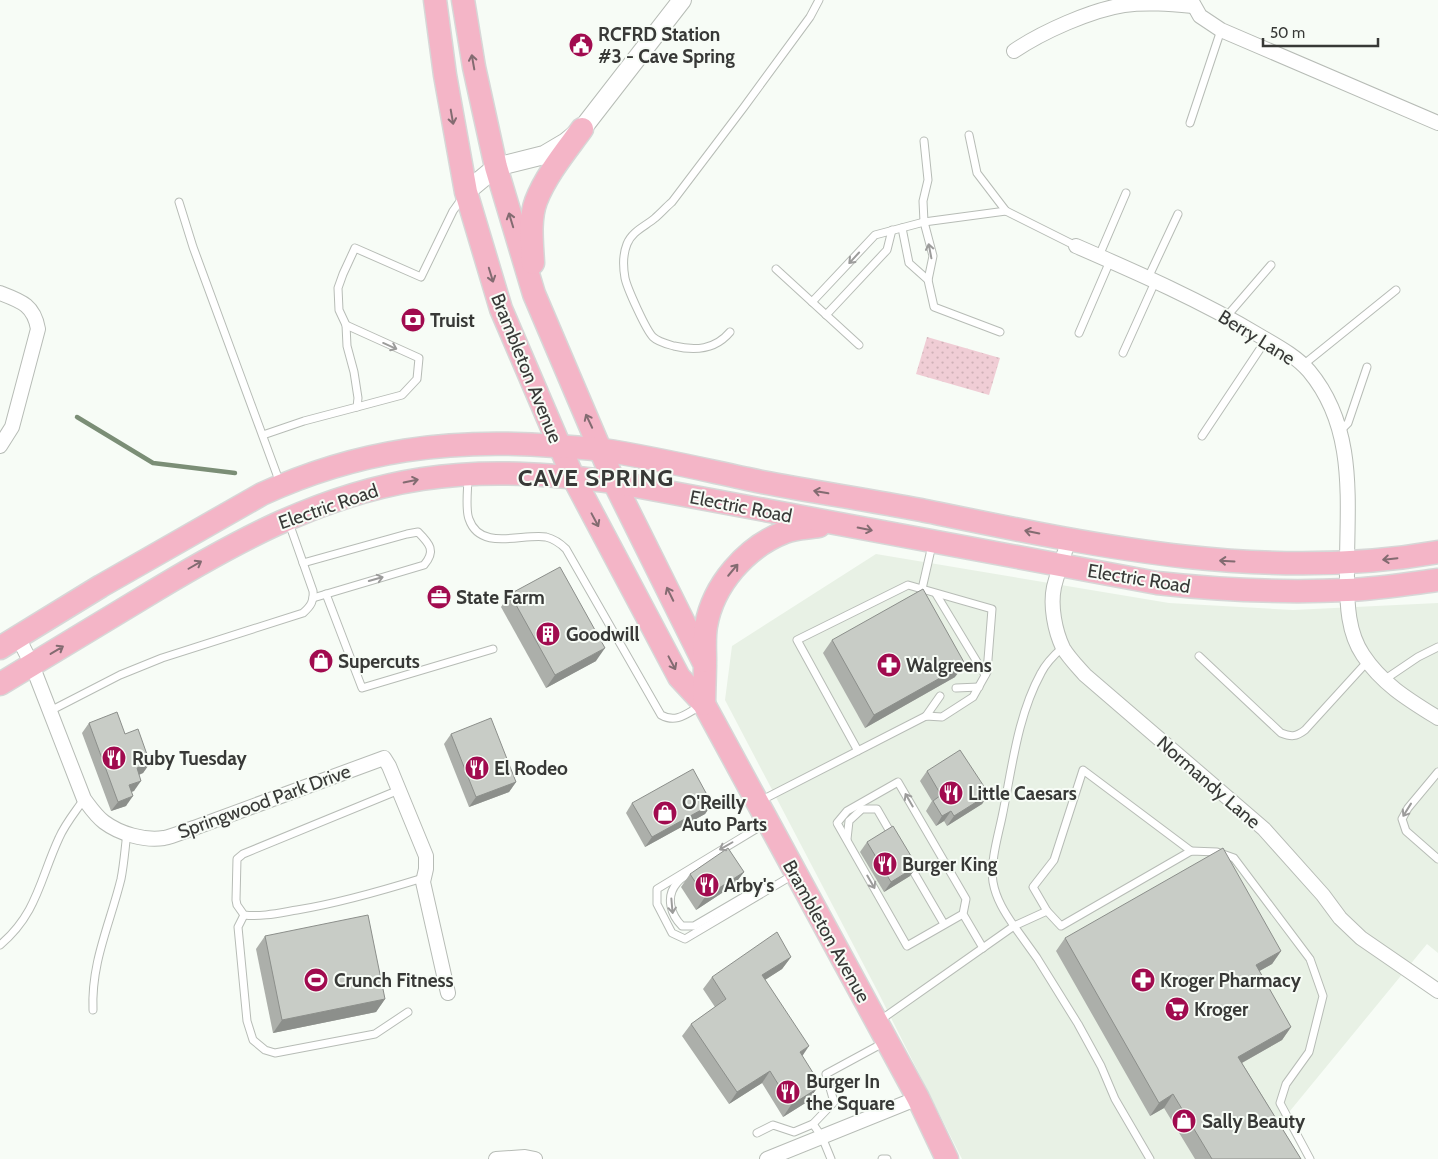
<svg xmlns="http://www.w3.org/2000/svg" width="1438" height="1159" font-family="Cabin,sans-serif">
	<defs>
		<pattern id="park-dots" width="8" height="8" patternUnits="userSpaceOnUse" patternTransform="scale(1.25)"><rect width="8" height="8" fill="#f0cdd5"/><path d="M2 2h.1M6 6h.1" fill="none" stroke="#cfb1b7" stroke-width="1.8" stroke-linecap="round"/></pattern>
	</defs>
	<rect width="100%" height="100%" fill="#f7fcf6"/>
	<path fill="#e8f1e5" d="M876 554 1169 603 1293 610 1438 603V953L1427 944 1276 1128 1297 1159H962L878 992 725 700 732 646Z"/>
	<path fill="url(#park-dots)" d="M927 337 1000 358 989 395 916 374Z"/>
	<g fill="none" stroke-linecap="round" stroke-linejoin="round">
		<path stroke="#7b8e76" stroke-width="4.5" d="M77 417 153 463 235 473"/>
		<defs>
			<g id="service">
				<path d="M1190 123 1221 30"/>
				<path d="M969 135 977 173 1006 211"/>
				<path d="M924 141 928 180 923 201 924 222 933 256 928 280 934 307 1000 332"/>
				<path d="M179 202 193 247 280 483"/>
				<path d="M902 228 909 263 928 280"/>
				<path d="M1099 256 1126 193"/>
				<path d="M776 269 859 345"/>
				<path d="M1148 278 1178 214"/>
				<path d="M812 302 875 235 924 222 1006 211 1076 246"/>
				<path d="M826 315 887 250 892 230"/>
				<path d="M1227 316 1271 265"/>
				<path d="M346 325 419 358 417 379 402 395 357 407"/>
				<path d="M730 332C715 350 695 351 674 346 667 344 658 342 653 337 646 330 627 288 625 278 623 267 623 254 627 244 632 231 646 226 655 218 661 213 666 207 672 202L744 107 810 17 819 0"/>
				<path d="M1079 333 1110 261"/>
				<path d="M1123 353 1155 282"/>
				<path d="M1303 365 1396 290"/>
				<path d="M1339 432 1348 423 1367 367"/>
				<path d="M263 435 304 421 357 407 358 398 354 372 347 346 346 325 339 310 338 288 343 274 355 248 421 277 453 211 463 197"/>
				<path d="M1202 436 1266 340"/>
				<path d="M468 477C468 488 465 509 469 519 480 552 523 533 546 537 554 539 560 543 566 549L661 715C677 724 687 713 702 705"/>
				<path d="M303 563 407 534 418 532C430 544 436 551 424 565L313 598"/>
				<path d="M922 589 932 545"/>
				<path d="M326 594 362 688 493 649"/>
				<path d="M936 594 985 675"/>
				<path d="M1199 656 1281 733C1291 737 1296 737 1305 730L1367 662"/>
				<path d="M1384 680 1418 657 1438 647"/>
				<path d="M956 688 979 687"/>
				<path d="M50 711 120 675 162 658 303 613C311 606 314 601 313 591L289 523"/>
				<path d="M926 716 940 696"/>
				<path d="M1438 772 1408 808 1402 819 1406 831 1438 859"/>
				<path d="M399 790 243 854 237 859 236 900 237 905 244 915C262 917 279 913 297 910 340 903 381 891 423 878"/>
				<path d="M760 801 926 716 942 717 973 697 987 672 992 609 908 585 797 640 858 751"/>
				<path d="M766 823 657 889V904L672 933 685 939 793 875"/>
				<path d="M847 839 849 821 862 809H877L892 835"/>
				<path d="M909 864 944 924"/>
				<path d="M697 870C690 873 681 877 677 883 665 897 671 915 682 926H694L759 888H771"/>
				<path d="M1047 911 1033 887 1054 860 1083 770 1191 851"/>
				<path d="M963 914 966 899 898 782 847 811 837 823 907 946 963 914 983 948"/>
				<path d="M244 915 238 927 247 1021 253 1040 265 1050 275 1053 375 1034 408 1012"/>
				<path d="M0 945C37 914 40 879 59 838 65 824 76 811 84 799"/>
				<path d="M93 1010C91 962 110 924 121 879 124 864 125 848 127 833"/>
				<path d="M879 1021 1014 926C1005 913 996 899 993 882 990 863 998 836 1002 817 1012 769 1017 717 1041 673 1046 663 1054 655 1063 647"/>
				<path d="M813 1124 822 1137 831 1159"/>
				<path d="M757 1133 773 1125 794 1132 813 1124 834 1102 826 1074 885 1042"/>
				<path d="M882 1159H887"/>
				<path d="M1150 1159 1115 1099 1101 1066 1078 1024 1037 958 1014 926 1047 911 1061 926 1191 851 1217 852 1234 858 1310 959 1323 996 1309 1052 1286 1084 1280 1103 1310 1159"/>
			</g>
			<g id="minor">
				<path d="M1191 0 1200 16 1221 30 1438 123"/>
				<path d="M1014 51C1042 32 1091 10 1124 5 1147 2 1170 4 1193 6"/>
				<path d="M1076 246C1138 273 1202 301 1260 336 1277 346 1296 356 1309 371 1359 431 1346 507 1347 579 1347 604 1348 633 1363 655 1382 684 1409 700 1438 718"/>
				<path d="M0 293C21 301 34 305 38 329L12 427 0 446"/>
				<path d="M1069 539C1064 555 1058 571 1054 587 1050 606 1055 631 1063 648 1069 658 1077 666 1085 675L1264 829 1323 895 1340 918 1361 938 1438 991"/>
				<path d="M18 637 32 665 84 799C90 807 96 816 104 822 120 834 145 841 164 838 174 836 184 831 194 828L384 758 389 766 426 856V869L423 882 448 993"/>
				<path d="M496 1159 525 1157 535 1159"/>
				<path d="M767 1159 918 1098"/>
			</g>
			<path id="tertiary" d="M466 192 496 167 544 155 566 142 582 129 682 0"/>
			<g id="primary">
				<path d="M435 0 445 75 466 192 501 309 573 477 679 677 704 704 918 1098 947 1159"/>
				<path d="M463 0 474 67 496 167 534 294 614 482 705 665 704 704"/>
				<path d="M533 263C532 243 529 220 536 201 546 175 566 151 582 129"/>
				<path d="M0 648 101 586 262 494C358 450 450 438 555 446 571 447 587 448 603 450 656 458 709 471 762 482 815 492 868 500 921 510 1091 545 1264 583 1438 552"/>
				<path d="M705 661C705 650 704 637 706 626 713 585 746 547 785 532 795 528 808 528 819 526"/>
				<path d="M0 684C46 656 93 628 139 600 229 545 317 495 422 479 488 469 549 474 614 482L1157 583C1220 590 1283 593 1347 590 1378 589 1408 584 1438 580"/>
			</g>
		</defs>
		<use href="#service" stroke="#b7bcb6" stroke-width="9"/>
		<use href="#minor" stroke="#b7bcb6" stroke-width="16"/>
		<use href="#tertiary" stroke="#b7bcb6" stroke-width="20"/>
		<use href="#primary" stroke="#d7d7d7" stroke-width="25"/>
		<use href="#service" stroke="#fff" stroke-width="7"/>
		<use href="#minor" stroke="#fff" stroke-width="14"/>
		<use href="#tertiary" stroke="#fff" stroke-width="18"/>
		<use href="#primary" stroke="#f4b5c7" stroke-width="22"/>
	</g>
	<g fill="#acafaa">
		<path d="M510 594 596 661 546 688 501 607Z"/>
		<path d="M832 640 955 677 865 728 823 653Z"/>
		<path d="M89 723 125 734 150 763 143 773 139 775 134 791 131 792 126 806 111 811 82 733Z"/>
		<path d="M451 734 516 782 509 792 469 807 444 744Z"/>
		<path d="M927 771 989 794 982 804 947 826 944 821 936 826 926 811 932 801 920 781Z"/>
		<path d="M632 803 712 804 705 814 645 847 626 813Z"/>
		<path d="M867 842 917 866 910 876 884 892 860 852Z"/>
		<path d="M744 872 734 885 696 910 681 887 690 874Z"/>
		<path d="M265 936 385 999 376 1012 273 1033 256 949Z"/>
		<path d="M1065 938 1281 951 1272 964 1259 971 1291 1027 1282 1040 1242 1063 1301 1159H1195L1164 1108 1150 1116 1056 951Z"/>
		<path d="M791 957 782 969 765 980 802 1056 820 1084 807 1102 783 1117 762 1083 729 1104 682 1036 691 1024 715 1007 703 989 712 977Z"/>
	</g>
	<g fill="#8c8f8b">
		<path d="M605 648 596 661 546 688 555 675Z"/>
		<path d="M965 664 955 677 865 728 874 715Z"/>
		<path d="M150 763 143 773 130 778 137 768Z"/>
		<path d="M141 781 134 791 122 795 129 785Z"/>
		<path d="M516 782 509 792 469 807 476 797Z"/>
		<path d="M989 794 982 804 947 826 954 816Z"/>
		<path d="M133 796 126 806 111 811 118 802Z"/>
		<path d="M712 804 705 814 645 847 652 837Z"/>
		<path d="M951 811 944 821 936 826 942 816Z"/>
		<path d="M917 866 910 876 884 892 891 882Z"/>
		<path d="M744 872 734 885 696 910 705 897Z"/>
		<path d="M1281 951 1272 964 1247 978 1256 965Z"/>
		<path d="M791 957 782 969 754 987 762 975Z"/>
		<path d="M385 999 376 1012 273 1033 282 1020Z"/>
		<path d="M1291 1027 1282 1040 1229 1070 1238 1057Z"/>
		<path d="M809 1046 801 1058 800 1052Z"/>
		<path d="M770 1071 762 1083 729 1104 737 1092Z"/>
		<path d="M820 1084 807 1102 783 1117 791 1105Z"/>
		<path d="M1173 1094 1164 1108 1150 1116 1159 1103Z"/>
	</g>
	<g fill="#c8ccc6" stroke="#8c8f8b">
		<path d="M560 567 605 648 555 675 510 594Z"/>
		<path d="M923 589 965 664 874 715 832 640Z"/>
		<path d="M117 712 125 734 138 729 150 763 137 768 141 781 129 785 133 796 118 802 89 723Z"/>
		<path d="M491 718 516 782 476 797 451 734Z"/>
		<path d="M960 750 989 794 954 816 951 811 942 816 933 801 941 795 927 771Z"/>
		<path d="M693 769 712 804 652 837 632 803Z"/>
		<path d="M893 826 917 866 891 882 867 842Z"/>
		<path d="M728 848 744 872 705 897 690 874Z"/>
		<path d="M1223 848 1281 951 1256 965 1291 1027 1238 1057 1301 1159H1212L1173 1094 1159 1103 1065 938Z"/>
		<path d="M368 915 385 999 282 1020 265 936Z"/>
		<path d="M777 932 791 957 762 975 809 1046 800 1052 820 1084 814 1087 815 1090 791 1105 770 1071 737 1092 691 1024 726 999 712 977Z"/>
	</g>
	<defs><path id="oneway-shaft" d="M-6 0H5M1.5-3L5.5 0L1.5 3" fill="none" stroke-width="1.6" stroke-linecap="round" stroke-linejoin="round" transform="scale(1.25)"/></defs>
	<g stroke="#836b71">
		<use href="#oneway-shaft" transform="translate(473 62) rotate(-100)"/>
		<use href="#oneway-shaft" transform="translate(452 117) rotate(80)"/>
		<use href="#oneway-shaft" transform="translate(511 220) rotate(-107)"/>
		<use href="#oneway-shaft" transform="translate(491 275) rotate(73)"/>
		<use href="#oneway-shaft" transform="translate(589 421) rotate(-115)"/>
		<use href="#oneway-shaft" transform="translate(411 481) rotate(-12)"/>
		<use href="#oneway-shaft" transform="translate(821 492) rotate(-170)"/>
		<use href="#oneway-shaft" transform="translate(595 520) rotate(62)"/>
		<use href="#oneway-shaft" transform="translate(865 529) rotate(11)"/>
		<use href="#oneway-shaft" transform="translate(1032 532) rotate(-169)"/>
		<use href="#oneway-shaft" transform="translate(1390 559) rotate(174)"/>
		<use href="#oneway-shaft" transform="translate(1227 561) rotate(-177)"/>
		<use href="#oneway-shaft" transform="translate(195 565) rotate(-30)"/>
		<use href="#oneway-shaft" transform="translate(733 570) rotate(-50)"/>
		<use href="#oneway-shaft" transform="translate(670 594) rotate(-116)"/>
		<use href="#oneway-shaft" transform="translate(57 650) rotate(-31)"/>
		<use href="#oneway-shaft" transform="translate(672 663) rotate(62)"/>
	</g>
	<g stroke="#9c9c9b">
		<use href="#oneway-shaft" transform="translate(930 251) rotate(-101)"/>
		<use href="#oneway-shaft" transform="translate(854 258) rotate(133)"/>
		<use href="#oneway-shaft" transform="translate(390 346) rotate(24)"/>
		<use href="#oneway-shaft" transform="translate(376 579) rotate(-16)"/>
		<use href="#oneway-shaft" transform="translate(909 800) rotate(-120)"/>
		<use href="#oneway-shaft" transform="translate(1407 810) rotate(122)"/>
		<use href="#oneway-shaft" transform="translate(726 846) rotate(150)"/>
		<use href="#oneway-shaft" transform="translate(871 882) rotate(60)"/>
		<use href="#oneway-shaft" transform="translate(672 906) rotate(85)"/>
	</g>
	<defs>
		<symbol id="civic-disc" viewBox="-11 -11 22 22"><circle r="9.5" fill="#a10b4f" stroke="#f7fcf6"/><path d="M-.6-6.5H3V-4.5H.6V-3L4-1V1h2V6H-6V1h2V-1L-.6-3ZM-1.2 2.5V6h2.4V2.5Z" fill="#fff"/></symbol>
		<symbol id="bank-disc" viewBox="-11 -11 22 22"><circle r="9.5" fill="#a10b4f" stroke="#f7fcf6"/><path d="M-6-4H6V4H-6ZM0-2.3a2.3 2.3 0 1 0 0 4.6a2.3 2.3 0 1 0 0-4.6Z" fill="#fff"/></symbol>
		<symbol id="office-disc" viewBox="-11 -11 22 22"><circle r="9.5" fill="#a10b4f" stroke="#f7fcf6"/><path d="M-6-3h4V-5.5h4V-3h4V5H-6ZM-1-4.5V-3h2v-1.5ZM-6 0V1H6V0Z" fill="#fff"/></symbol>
		<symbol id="building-disc" viewBox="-11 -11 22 22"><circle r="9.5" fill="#a10b4f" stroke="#f7fcf6"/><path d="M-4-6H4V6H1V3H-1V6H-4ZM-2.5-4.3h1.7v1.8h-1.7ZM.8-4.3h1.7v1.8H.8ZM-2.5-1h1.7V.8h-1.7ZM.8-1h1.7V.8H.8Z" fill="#fff"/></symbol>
		<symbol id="shop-disc" viewBox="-11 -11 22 22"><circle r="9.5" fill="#a10b4f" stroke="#f7fcf6"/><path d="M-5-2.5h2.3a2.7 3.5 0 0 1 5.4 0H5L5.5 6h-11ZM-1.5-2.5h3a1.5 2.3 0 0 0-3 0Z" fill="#fff"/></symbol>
		<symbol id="pharmacy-disc" viewBox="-11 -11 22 22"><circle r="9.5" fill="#a10b4f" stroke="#f7fcf6"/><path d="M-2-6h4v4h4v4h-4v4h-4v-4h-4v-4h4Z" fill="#fff"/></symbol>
		<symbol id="restaurant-disc" viewBox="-11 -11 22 22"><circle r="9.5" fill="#a10b4f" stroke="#f7fcf6"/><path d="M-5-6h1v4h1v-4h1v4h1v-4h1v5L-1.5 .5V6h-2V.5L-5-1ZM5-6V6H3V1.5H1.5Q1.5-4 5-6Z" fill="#fff"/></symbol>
		<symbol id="stadium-disc" viewBox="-11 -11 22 22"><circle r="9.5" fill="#a10b4f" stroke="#f7fcf6"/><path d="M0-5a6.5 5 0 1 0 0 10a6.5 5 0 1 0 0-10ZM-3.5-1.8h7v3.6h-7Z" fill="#fff"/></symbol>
		<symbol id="supermarket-disc" viewBox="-11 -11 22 22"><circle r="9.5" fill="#a10b4f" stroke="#f7fcf6"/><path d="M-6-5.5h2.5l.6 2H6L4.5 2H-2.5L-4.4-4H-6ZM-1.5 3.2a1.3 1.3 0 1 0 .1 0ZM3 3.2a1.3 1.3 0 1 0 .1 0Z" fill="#fff"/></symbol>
	</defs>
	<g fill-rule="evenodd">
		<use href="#civic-disc" x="567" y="31" width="28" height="28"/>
		<use href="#bank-disc" x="399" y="306" width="28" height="28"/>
		<use href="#office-disc" x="425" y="583" width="28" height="28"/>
		<use href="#building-disc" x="534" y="620" width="28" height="28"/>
		<use href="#shop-disc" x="307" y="647" width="28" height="28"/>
		<use href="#pharmacy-disc" x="875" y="651" width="28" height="28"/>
		<use href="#restaurant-disc" x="100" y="744" width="28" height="28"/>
		<use href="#restaurant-disc" x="463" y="754" width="28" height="28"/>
		<use href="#restaurant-disc" x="937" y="779" width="28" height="28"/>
		<use href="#shop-disc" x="651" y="799" width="28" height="28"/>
		<use href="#restaurant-disc" x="871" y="850" width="28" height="28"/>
		<use href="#restaurant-disc" x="693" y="871" width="28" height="28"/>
		<use href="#stadium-disc" x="302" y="966" width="28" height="28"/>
		<use href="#pharmacy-disc" x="1129" y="966" width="28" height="28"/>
		<use href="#supermarket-disc" x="1163" y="995" width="28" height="28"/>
		<use href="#restaurant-disc" x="774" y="1078" width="28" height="28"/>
		<use href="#shop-disc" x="1170" y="1107" width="28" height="28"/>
	</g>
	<g text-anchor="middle" stroke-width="4" stroke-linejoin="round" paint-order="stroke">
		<g font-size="19" font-weight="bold" fill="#383937" stroke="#f7fcf6" text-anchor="start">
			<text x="598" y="41">RCFRD Station<tspan x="598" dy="22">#3 - Cave Spring</tspan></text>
			<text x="430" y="327">Truist</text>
			<text x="456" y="604">State Farm</text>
			<text x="566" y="641">Goodwill</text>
			<text x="338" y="668">Supercuts</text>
			<text x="906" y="672">Walgreens</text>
			<text x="132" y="765">Ruby Tuesday</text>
			<text x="494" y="775">El Rodeo</text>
			<text x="968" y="800">Little Caesars</text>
			<text x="682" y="809">O'Reilly<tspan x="682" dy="22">Auto Parts</tspan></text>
			<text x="902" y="871">Burger King</text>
			<text x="724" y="892">Arby's</text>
			<text x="334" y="987">Crunch Fitness</text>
			<text x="1160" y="987">Kroger Pharmacy</text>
			<text x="1194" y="1016">Kroger</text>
			<text x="806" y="1088">Burger In<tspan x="806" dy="22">the Square</tspan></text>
			<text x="1202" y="1128">Sally Beauty</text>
		</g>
		<g font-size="19" fill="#383937" stroke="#f7fcf6">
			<text transform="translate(1257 337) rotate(32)" y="7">Berry Lane</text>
			<text transform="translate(527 368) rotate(68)" y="7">Brambleton Avenue</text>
			<text transform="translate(328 506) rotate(-19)" y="7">Electric Road</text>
			<text transform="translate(741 506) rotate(11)" y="7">Electric Road</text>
			<text transform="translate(1139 578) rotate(9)" y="7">Electric Road</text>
			<text transform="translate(1209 782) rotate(41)" y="7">Normandy Lane</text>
			<text transform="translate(264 801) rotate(-20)" y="7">Springwood Park Drive</text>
			<text transform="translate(827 931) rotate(61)" y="7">Brambleton Avenue</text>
		</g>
		<g font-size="24" font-weight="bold" letter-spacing="1" fill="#383937" stroke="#f7fcf6">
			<text x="596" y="486">CAVE SPRING</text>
		</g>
	</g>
	<path d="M1263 38v8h115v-8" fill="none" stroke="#383937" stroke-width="2.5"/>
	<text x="1270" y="38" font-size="15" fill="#383937" stroke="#f7fcf6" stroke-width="4" paint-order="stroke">50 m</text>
</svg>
